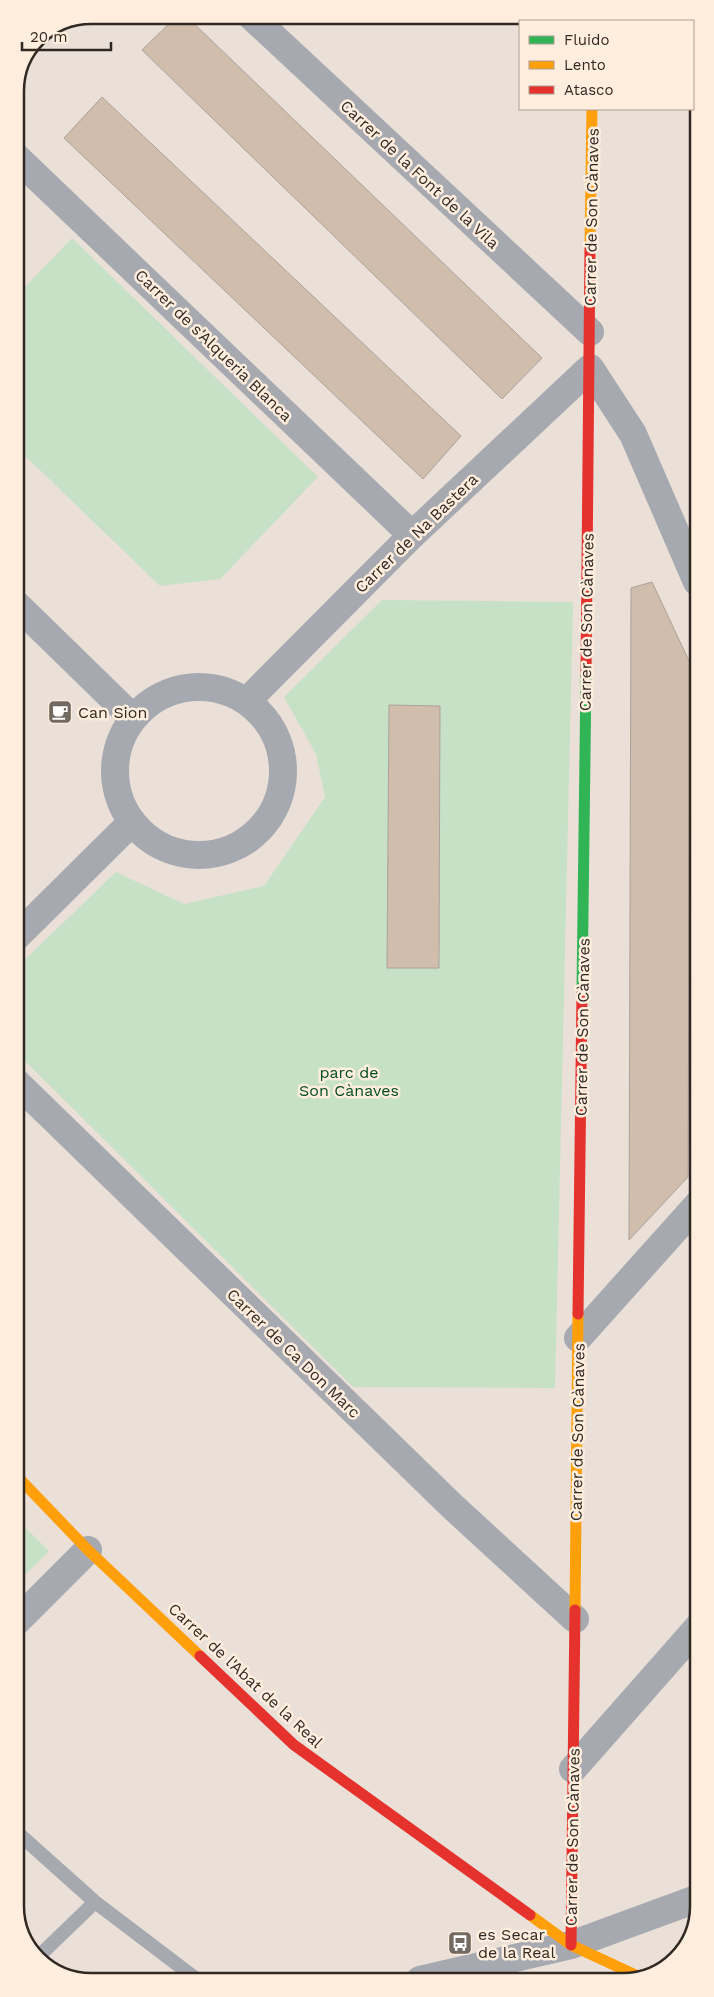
<svg xmlns="http://www.w3.org/2000/svg" width="714" height="1997" font-family="'Work Sans',sans-serif">
	<rect width="100%" height="100%" fill="#eae0d8"/>
	<g fill="#c7e1c7">
		<path d="M72 238 318 477 220 579 160 586 16 447 15 297Z"/>
		<path d="M382 600 573 602 555 1388 353 1387 16 1052V968L116 872 184 904 264 886 325 797 316 754 284 697Z"/>
		<path d="M17 1519 49 1551 17 1583Z"/>
	</g>
	<g fill="#d0bdab" stroke="#aaa29c">
		<path d="M178 15H185L542 358 502 399 142 50Z"/>
		<path d="M102 97 461 436 423 479 64 138Z"/>
		<path d="M652 582 690 663 688 1177 629 1240 631 588Z"/>
		<path d="M389 705 440 706 439 968H387Z"/>
	</g>
	<g fill="none" stroke-linecap="round" stroke-linejoin="round">
		<g stroke="#a6a9af" stroke-width="14">
			<path d="M19 1834 95 1902 199 1981"/>
			<path d="M37 1958 95 1902"/>
		</g>
		<g stroke="#a6a9af" stroke-width="28">
			<path d="M250 15 590 332"/>
			<path d="M594 21V15"/>
			<path d="M15 156 412 535"/>
			<path d="M16 604 133 718"/>
			<circle cx="199" cy="771" r="84"/>
			<path d="M247 701 412 535 590 368 633 434 697 582"/>
			<path d="M16 937 132 822"/>
			<path d="M17 1083 452 1506 575 1619"/>
			<path d="M578 1338 698 1204"/>
			<path d="M17 1621 88 1550"/>
			<path d="M573 1769 699 1626"/>
			<path d="M420 1980 571 1945 699 1898"/>
		</g>
		<path stroke="#30b455" stroke-width="11" d="M582 992 586 675"/>
		<g stroke="#ff9f0a" stroke-width="11">
			<path d="M590 247 592 109"/>
			<path d="M17 1476 88 1550 200 1656"/>
			<path d="M575 1610 578 1314"/>
			<path d="M530 1915 571 1945 644 1979"/>
		</g>
		<g stroke="#e5322d" stroke-width="11">
			<path d="M586 675 590 247"/>
			<path d="M578 1314 582 992"/>
			<path d="M200 1656 294 1745 530 1915"/>
			<path d="M571 1945 575 1610"/>
		</g>
	</g>
	<defs>
		<symbol id="cafe-square" viewBox="-11 -11 22 22"><rect x="-9" y="-9" width="18" height="18" rx="4" fill="#716962" stroke="#ffeddd"/><path d="M-5.5-4.5H6V0H3Q3 3.5 0 3.5H-2.5Q-5.5 3.5-5.5 0ZM3-3.2v2h1.7v-2ZM-6 4.5H4V6H-6Z" fill="#fff"/></symbol>
		<symbol id="bus-square" viewBox="-11 -11 22 22"><rect x="-9" y="-9" width="18" height="18" rx="4" fill="#716962" stroke="#ffeddd"/><path d="M-5-6H5V4H4V6H2V4H-2V6H-4V4H-5ZM-3.5-4V0h7V-4ZM-3.5 1.2v1.5H-2V1.2ZM2 1.2v1.5H3.5V1.2Z" fill="#fff"/></symbol>
	</defs>
	<g fill-rule="evenodd">
		<use href="#cafe-square" x="46" y="698" width="28" height="28"/>
		<use href="#bus-square" x="446" y="1929" width="28" height="28"/>
	</g>
	<g text-anchor="middle" stroke-width="5" stroke-linejoin="round" paint-order="stroke">
		<g font-size="16" fill="#302923" stroke="#ffeddd">
			<text transform="translate(420 174) rotate(43)" y="6">Carrer de la Font de la Vila</text>
			<text transform="translate(591 217) rotate(-89)" y="6">Carrer de Son Cànaves</text>
			<text transform="translate(214 345) rotate(44)" y="6">Carrer de s'Alqueria Blanca</text>
			<text transform="translate(416 533) rotate(-44)" y="6">Carrer de Na Bastera</text>
			<text transform="translate(586 622) rotate(-89)" y="6">Carrer de Son Cànaves</text>
			<text transform="translate(582 1027) rotate(-89)" y="6">Carrer de Son Cànaves</text>
			<text transform="translate(294 1353) rotate(44)" y="6">Carrer de Ca Don Marc</text>
			<text transform="translate(577 1432) rotate(-89)" y="6">Carrer de Son Cànaves</text>
			<text transform="translate(246 1675) rotate(43)" y="6">Carrer de l'Abat de la Real</text>
			<text transform="translate(572 1837) rotate(-89)" y="6">Carrer de Son Cànaves</text>
		</g>
		<g font-size="16" fill="#302923" stroke="#ffeddd" text-anchor="start">
			<text x="78" y="718">Can Sion</text>
			<text x="478" y="1940">es Secar<tspan x="478" dy="18">de la Real</tspan></text>
		</g>
		<g font-size="16" fill="#024c25" stroke="#ffeddd">
			<text x="349" y="1078">parc de<tspan x="349" dy="18">Son Cànaves</tspan></text>
		</g>
	</g>
	<path d="M0 0H714V1997H0ZM91 24H623A67 67 0 0 1 690 91V1906A67 67 0 0 1 623 1973H91A67 67 0 0 1 24 1906V91A67 67 0 0 1 91 24Z" fill="#ffeddd" fill-rule="evenodd"/>
	<path fill="none" stroke="#302923" stroke-width="2.5" d="M91 24H623A67 67 0 0 1 690 91V1906A67 67 0 0 1 623 1973H91A67 67 0 0 1 24 1906V91A67 67 0 0 1 91 24Z"/>
	<rect x="519" y="20" width="175" height="90" fill="#ffeddd" stroke="#ac9f93"/>
	<rect x="529" y="36" width="25" height="8" fill="#30b455" stroke="#ac9f93"/>
	<text x="564" y="45" font-size="15" fill="#302923">Fluido</text>
	<rect x="529" y="61" width="25" height="8" fill="#ff9f0a" stroke="#ac9f93"/>
	<text x="564" y="70" font-size="15" fill="#302923">Lento</text>
	<rect x="529" y="86" width="25" height="8" fill="#e5322d" stroke="#ac9f93"/>
	<text x="564" y="95" font-size="15" fill="#302923">Atasco</text>
	<path d="M22 42v8h89v-8" fill="none" stroke="#302923" stroke-width="2.5"/>
	<text x="30" y="42" font-size="15" fill="#302923" stroke="#ffeddd" stroke-width="4" paint-order="stroke">20 m</text>
</svg>
